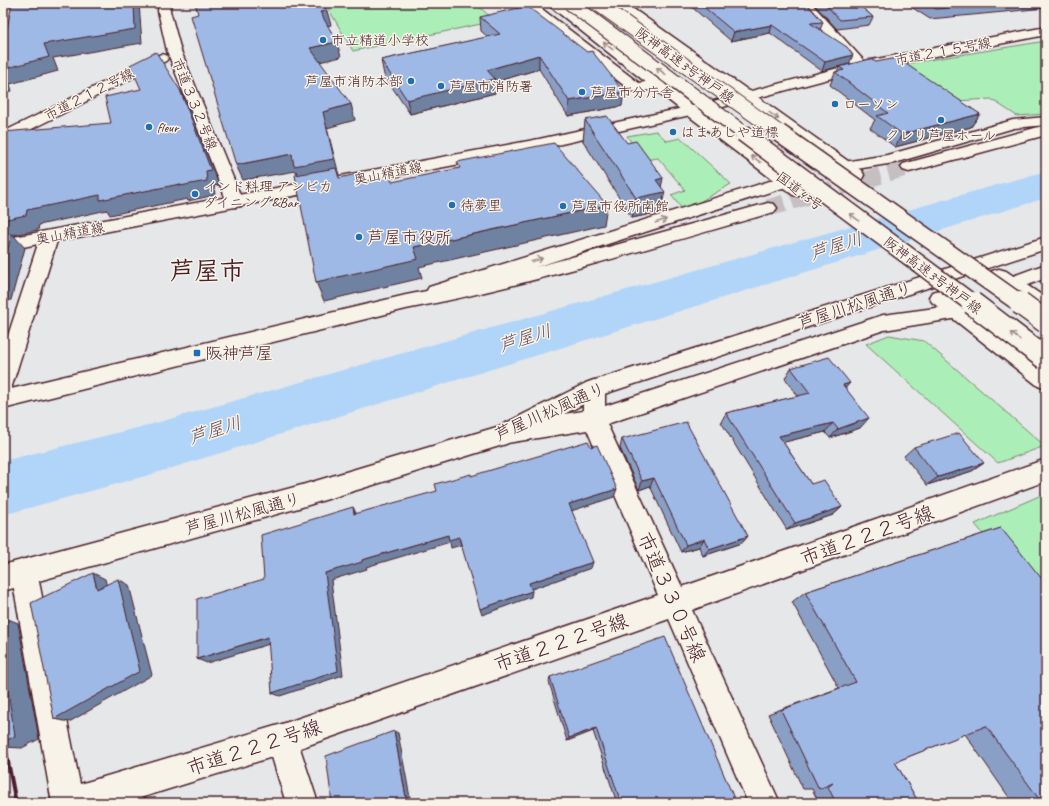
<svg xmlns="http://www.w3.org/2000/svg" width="1049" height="806" font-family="Caveat,'Klee One',sans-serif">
	<rect width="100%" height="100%" fill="#e5e7e8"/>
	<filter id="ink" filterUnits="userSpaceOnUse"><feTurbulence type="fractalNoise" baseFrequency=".025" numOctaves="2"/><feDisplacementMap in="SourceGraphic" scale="8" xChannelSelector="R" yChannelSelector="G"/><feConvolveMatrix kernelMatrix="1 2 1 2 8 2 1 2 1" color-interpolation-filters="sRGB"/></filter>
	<g filter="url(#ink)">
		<g fill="#aceeb7" stroke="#7b8671">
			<path d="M325 3H475L495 21 353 51Z"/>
			<path d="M1046 41V114L1017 116 991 99 954 101 904 64Z"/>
			<path d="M656 131 667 141 681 138 731 184 696 204 682 209 671 195 685 190 658 158 644 160 627 136Z"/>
			<path d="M889 335 924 341 1045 446 998 463 866 344Z"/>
			<path d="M1046 493V609L975 524Z"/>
		</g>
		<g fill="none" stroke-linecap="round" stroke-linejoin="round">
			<path fill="#b0d5f9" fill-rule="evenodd" d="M1046 171V198L149 475 3 515V461L149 425Z"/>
			<path stroke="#c6bfc2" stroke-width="17" stroke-dasharray="17 8" stroke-linecap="butt" d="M768 208 909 167"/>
			<defs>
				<path id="lane" d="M648 3H656L660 6 656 8Z"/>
				<g id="street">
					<path d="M159 3H171L170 11 181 51 243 202 241 206 235 207 229 206 227 202 167 51 158 11Z"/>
					<path d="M520 3H534L639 83 658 80 663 81 665 84 663 87C653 89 641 93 631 91Z"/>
					<path d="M798 3H811L866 63 868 66 866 69H856Z"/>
					<path d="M161 54 166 55 168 58 166 61 8 141 3 143V132Z"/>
					<path d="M1046 117V125L1014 128 894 163 844 171 838 169 836 166 838 163 887 155 1013 120Z"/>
					<path d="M786 176 792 177 794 181 792 185 436 299 429 297 426 292 429 287Z"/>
					<path d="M1046 264V278L1012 291 1005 289 1003 284 1005 279Z"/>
					<path d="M958 305 965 307 968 312 965 317 884 330 607 424 682 587 1046 459V481L692 610 780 803H748L669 619 300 748 318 803H286L272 757 124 803H52L11 572 15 563 24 559 33 563 37 572 80 784 282 724 658 595 587 430 507 443 499 440 496 433 499 426 507 423 583 411V389L586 383 594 380 602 383 605 389V406L883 315Z"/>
				</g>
				<g id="secondary">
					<path d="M1046 27V35L862 70 708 111 539 149 57 241 11 389 406 295 452 286 543 265 768 203 774 204 777 208 774 212C652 247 531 285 406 309L3 409V351L38 244 3 251V239L539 139 706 103 861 62Z"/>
					<path d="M1046 125V135L909 172 903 170 901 167 903 164Z"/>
					<path d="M1046 237V249L601 395 506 444 302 507 3 591V565L302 485 500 426 586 383Z"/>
				</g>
				<g id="highway">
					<path d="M546 3H559L696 108 805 187 807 191 805 195 799 196 793 195 686 114Z"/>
					<path d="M611 3H625L862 171 864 175 862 179 856 180 850 179Z"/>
					<path d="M999 269 1006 271 1046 298V315L1039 313 992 281 990 276 992 271Z"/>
					<path d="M939 290 946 292 1046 368V389L1038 386 932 302 929 297 932 292Z"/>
				</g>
			</defs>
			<use href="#lane" stroke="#4a1f2b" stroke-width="3"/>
			<use href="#street" stroke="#4a1f2b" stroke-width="3"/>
			<use href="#secondary" stroke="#4a1f2b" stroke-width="3"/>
			<use href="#highway" stroke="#4a1f2b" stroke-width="3"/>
			<use href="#lane" fill="#f7f3e8" fill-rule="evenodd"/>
			<use href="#street" fill="#f7f3e8" fill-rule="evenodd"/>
			<use href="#secondary" fill="#f7f3e8" fill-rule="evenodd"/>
			<use href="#highway" fill="#f7f3e8" fill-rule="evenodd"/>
			<path stroke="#4a1f2b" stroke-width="4" d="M3 736 16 803"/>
			<defs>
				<g id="highway-bridge-far2">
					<path d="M570 3 745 134"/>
					<path d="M597 3 781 134"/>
				</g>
				<g id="highway-bridge-far1">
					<path d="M743 133 973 304"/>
					<path d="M779 133 1021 304"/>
				</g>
				<g id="highway-bridge">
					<path d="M972 303 1046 359"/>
					<path d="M1020 303 1046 322"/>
				</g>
			</defs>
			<use href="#highway-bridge-far2" stroke="#4a1f2b" stroke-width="16" stroke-linecap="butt"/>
			<use href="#highway-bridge-far1" stroke="#4a1f2b" stroke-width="20" stroke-linecap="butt"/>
			<use href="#highway-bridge" stroke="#4a1f2b" stroke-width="25" stroke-linecap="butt"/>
			<use href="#highway-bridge-far2" stroke="#f7f3e8" stroke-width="14"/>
			<use href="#highway-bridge-far1" stroke="#f7f3e8" stroke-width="17"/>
			<use href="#highway-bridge" stroke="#f7f3e8" stroke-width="22"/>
		</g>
		<g fill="#899fc6" stroke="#4a1f2b">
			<path d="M687 3H807L823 22 820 30 849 64 822 71 770 33 731 41Z"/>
			<path d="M813 3H857L873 17 869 25 837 29Z"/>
			<path d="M905 3H1046V8L930 19Z"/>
			<path d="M480 17 622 106 568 116 539 69 495 82V93L410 114 384 75 381 60 488 37 481 31Z"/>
			<path d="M876 62 980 114 971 127 895 147 870 128 875 120 830 85 835 72H837L839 67Z"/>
			<path d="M585 120 661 187 660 212 632 218 583 141Z"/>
			<path d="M791 368 845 389 860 428 830 438 825 432 783 442 811 484 842 507 833 515 787 530 721 422 726 413 798 396 785 378Z"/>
			<path d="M622 439 748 536 742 543 703 556 699 547 681 552 650 486 639 490 620 448Z"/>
			<path d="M914 447 984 463 972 471 927 485 904 456Z"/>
			<path d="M1001 528 1046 803H1013L965 734 895 762 919 803H819L812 789H803L768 714 839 688 792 602 805 592Z"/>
			<path d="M550 677 736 803H617L593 731 567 741 549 682Z"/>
		</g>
		<g fill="#6f82a1" stroke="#4a1f2b">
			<path d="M3 3H8L3 30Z"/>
			<path d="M134 3H139L142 43 53 58 58 71 10 84 12 91 3 93V69L44 44Z"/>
			<path d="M327 11 331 25 324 27 320 12Z"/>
			<path d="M772 25 770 33 731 41 734 32Z"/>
			<path d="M337 42 341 57 315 63 310 48Z"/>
			<path d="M539 55V69L495 82V93L410 114 407 100 487 70Z"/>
			<path d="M853 55 849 64 822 71 825 62Z"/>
			<path d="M180 90 187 104 219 185 214 186 215 195 188 201 187 199 110 215 107 210 39 225 38 230 13 235 25 248 11 300 3 303V220L27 210Z"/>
			<path d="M624 92 622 106 568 116 569 101Z"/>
			<path d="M351 104 355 120 327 128 339 175H338L342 188 300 182 296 171 243 180 236 165 292 154 323 112Z"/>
			<path d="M980 114 971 127 895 147 902 134Z"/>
			<path d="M3 120 6 129 3 131Z"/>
			<path d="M663 178 660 193 665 192 660 212 632 218 636 198 656 180Z"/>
			<path d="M607 205 604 225 419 267 422 278 324 301 316 282 414 247Z"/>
			<path d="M850 383 842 392 843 385Z"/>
			<path d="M869 418 860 428 830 438 838 429Z"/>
			<path d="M833 423 825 432 773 445 779 436Z"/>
			<path d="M984 463 972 471 927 485 938 477Z"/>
			<path d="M654 478 650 486 639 490 642 481Z"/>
			<path d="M617 489 614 497 568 512 569 504Z"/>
			<path d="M353 507 357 515 354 514Z"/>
			<path d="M842 507 833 515 787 530 795 523Z"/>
			<path d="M448 535 459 537 461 545 451 548 450 542 366 567 367 569 331 580 343 675 280 696 272 693 325 573 362 560Z"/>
			<path d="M748 536 742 543 703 556 709 549Z"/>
			<path d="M704 539 699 547 681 552 686 545Z"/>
			<path d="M593 562 591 568 529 590V583Z"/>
			<path d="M93 573 105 579 109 596 97 589Z"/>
			<path d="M118 579 129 585 152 675 69 722 54 719Z"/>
			<path d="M532 591 531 597 482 615 480 609Z"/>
			<path d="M3 617 18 623 39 739 22 748 3 747Z"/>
			<path d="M268 637 276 642 207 663 197 659Z"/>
			<path d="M596 728 593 731 567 741 569 738Z"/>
			<path d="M394 731 398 733 411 803H407Z"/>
		</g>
		<g fill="#9fb9e6" stroke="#4a1f2b">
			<path d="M12 3H134L135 29 44 44 49 57 3 69V30L7 29Z"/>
			<path d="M195 3H323L327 11 320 12 337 42 310 48 351 104 323 112 334 159 294 166 292 154 236 165 191 16 198 14Z"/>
			<path d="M699 3H806L823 22 810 23 847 47 853 55 825 62 772 25 734 32Z"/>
			<path d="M824 3H857L873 17 840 20Z"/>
			<path d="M927 3H995L936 9Z"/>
			<path d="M527 6 587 52 592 51 624 92 569 101 539 55 487 70 495 79 407 100 381 60 500 34 480 17Z"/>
			<path d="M156 52 180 90 211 170 206 171 207 181 180 186V184L100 200V195L27 210 26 215 3 220V132L111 123 105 97 141 89 130 65Z"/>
			<path d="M897 58 980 114 902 134 877 116 888 113 835 72 844 70 839 67 870 59 876 62Z"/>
			<path d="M607 116 627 143 636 141 663 178 656 180 665 192 636 198 585 120Z"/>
			<path d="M554 143 607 205 414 247 418 259 316 282 295 175 336 168 339 178 357 174 359 182 390 176 392 182 460 168 457 162Z"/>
			<path d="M12 234 3 264V235Z"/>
			<path d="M829 357 850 383 843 385 869 418 838 429 833 423 779 436 811 484 824 480 842 507 795 523 726 413 810 393 791 368Z"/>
			<path d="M686 422 748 536 709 549 704 539 686 545 654 478 642 481 622 439Z"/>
			<path d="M959 433 984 463 938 477 914 447Z"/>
			<path d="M588 441 591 447 597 445 617 489 569 504 593 562 529 583 532 591 480 609 459 537 449 540 448 535 362 560V562L325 573 338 671 272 693 268 637 197 659V599L264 579 261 535 353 507 354 514 437 491 435 484 471 474V476Z"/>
			<path d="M1001 528 1046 584V803H1042L986 726 895 762 919 803H836L828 787 833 783 819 789 781 710 856 682 805 592Z"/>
			<path d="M93 573 97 589 118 579 140 671 54 719 31 603Z"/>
			<path d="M665 637 736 803H621L596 728 569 738 550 677Z"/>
			<path d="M3 660 15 736 3 742Z"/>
			<path d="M394 731 407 803H332L326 756Z"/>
		</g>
		<defs><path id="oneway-shaft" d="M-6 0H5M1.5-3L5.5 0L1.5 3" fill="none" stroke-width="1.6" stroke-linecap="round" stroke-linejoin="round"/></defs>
		<g stroke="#a0898a">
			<use href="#oneway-shaft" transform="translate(608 46) rotate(-142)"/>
			<use href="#oneway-shaft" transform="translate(661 71) rotate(-143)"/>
			<use href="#oneway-shaft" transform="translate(774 116) rotate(36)"/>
			<use href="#oneway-shaft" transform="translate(756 159) rotate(-144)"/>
			<use href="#oneway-shaft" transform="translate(854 217) rotate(-143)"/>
			<use href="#oneway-shaft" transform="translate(661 221) rotate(-18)"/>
			<use href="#oneway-shaft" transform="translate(537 260) rotate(-18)"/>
			<use href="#oneway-shaft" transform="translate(1015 336) rotate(-143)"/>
		</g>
	</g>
	<g fill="#1f6fb2" stroke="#f7f3e8" stroke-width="1.5">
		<circle cx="323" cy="40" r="4"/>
		<circle cx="411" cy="81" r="4"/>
		<circle cx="441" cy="86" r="4"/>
		<circle cx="582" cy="92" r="4"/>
		<circle cx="835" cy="104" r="4"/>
		<circle cx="941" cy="120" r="4"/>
		<circle cx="149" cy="127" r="4"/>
		<circle cx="673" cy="132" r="4"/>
		<circle cx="195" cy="194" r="4"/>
		<circle cx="452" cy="205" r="4"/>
		<circle cx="563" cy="206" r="4"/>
		<circle cx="359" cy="237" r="4"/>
		<rect x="193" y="349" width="8" height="8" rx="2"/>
	</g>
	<g text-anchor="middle" stroke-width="3" stroke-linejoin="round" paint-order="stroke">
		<g font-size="14" fill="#4a1f2b" stroke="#f7f3e8" text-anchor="start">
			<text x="331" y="45">市立精道小学校</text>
			<text x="403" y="86" text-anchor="end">芦屋市消防本部</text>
			<text x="449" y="91">芦屋市消防署</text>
			<text x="590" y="97">芦屋市分庁舎</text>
			<text x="843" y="109">ローソン</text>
			<text x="157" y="132">fleur</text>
			<text x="681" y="137">はまあしや道標</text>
			<text x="941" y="140" text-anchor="middle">クレリ芦屋ホール</text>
			<text x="203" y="191">インド料理 アンビカ<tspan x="203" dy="16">ダイニング&amp;Bar</tspan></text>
			<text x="460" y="210">待夢里</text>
			<text x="571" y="211">芦屋市役所南館</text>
		</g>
		<g font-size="14" fill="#4a1f2b" stroke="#f7f3e8">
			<text transform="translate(943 51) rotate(-11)" y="5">市道２１５号線</text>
			<text transform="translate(685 65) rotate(36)" y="5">阪神高速3号神戸線</text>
			<text transform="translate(89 94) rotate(-27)" y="5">市道２１２号線</text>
			<text transform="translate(195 104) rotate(68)" y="5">市道３３２号線</text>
			<text transform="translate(388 173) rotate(-11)" y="5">奥山精道線</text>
			<text transform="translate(800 191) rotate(37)" y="5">国道43号</text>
			<text transform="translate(70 233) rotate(-11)" y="5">奥山精道線</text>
			<text transform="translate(933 275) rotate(37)" y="5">阪神高速3号神戸線</text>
		</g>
		<g font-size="17" fill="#4a1f2b" stroke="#f7f3e8" text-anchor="start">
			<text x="367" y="243">芦屋市役所</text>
			<text x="205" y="359">阪神芦屋</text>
		</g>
		<g font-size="17" fill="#4a1f2b" stroke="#f7f3e8">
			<text transform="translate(855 305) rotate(-18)" y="6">芦屋川松風通り</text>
			<text transform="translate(550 411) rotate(-24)" y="6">芦屋川松風通り</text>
			<text transform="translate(243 513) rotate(-15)" y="6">芦屋川松風通り</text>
		</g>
		<g font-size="18" font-style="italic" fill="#644c5e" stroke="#f7f3e8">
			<text transform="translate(836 246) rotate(-17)" y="6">芦屋川</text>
			<text transform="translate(525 338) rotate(-17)" y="6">芦屋川</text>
			<text transform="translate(215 430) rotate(-17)" y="6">芦屋川</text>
		</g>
		<g font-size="20" fill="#4a1f2b" stroke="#f7f3e8">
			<text transform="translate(867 535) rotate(-20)" y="7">市道２２２号線</text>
			<text transform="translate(672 597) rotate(66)" y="7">市道３３０号線</text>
			<text transform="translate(561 642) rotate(-19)" y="7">市道２２２号線</text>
			<text transform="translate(254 747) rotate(-18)" y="7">市道２２２号線</text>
		</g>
		<g font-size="25" font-weight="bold" fill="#4a1f2b" stroke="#f7f3e8">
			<text x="207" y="279">芦屋市</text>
		</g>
	</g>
	<rect width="1049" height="806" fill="none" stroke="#f7f3e8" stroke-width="16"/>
	<rect x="8" y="8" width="1033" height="790" fill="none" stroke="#4a1f2b" stroke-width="1.5" filter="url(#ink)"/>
</svg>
